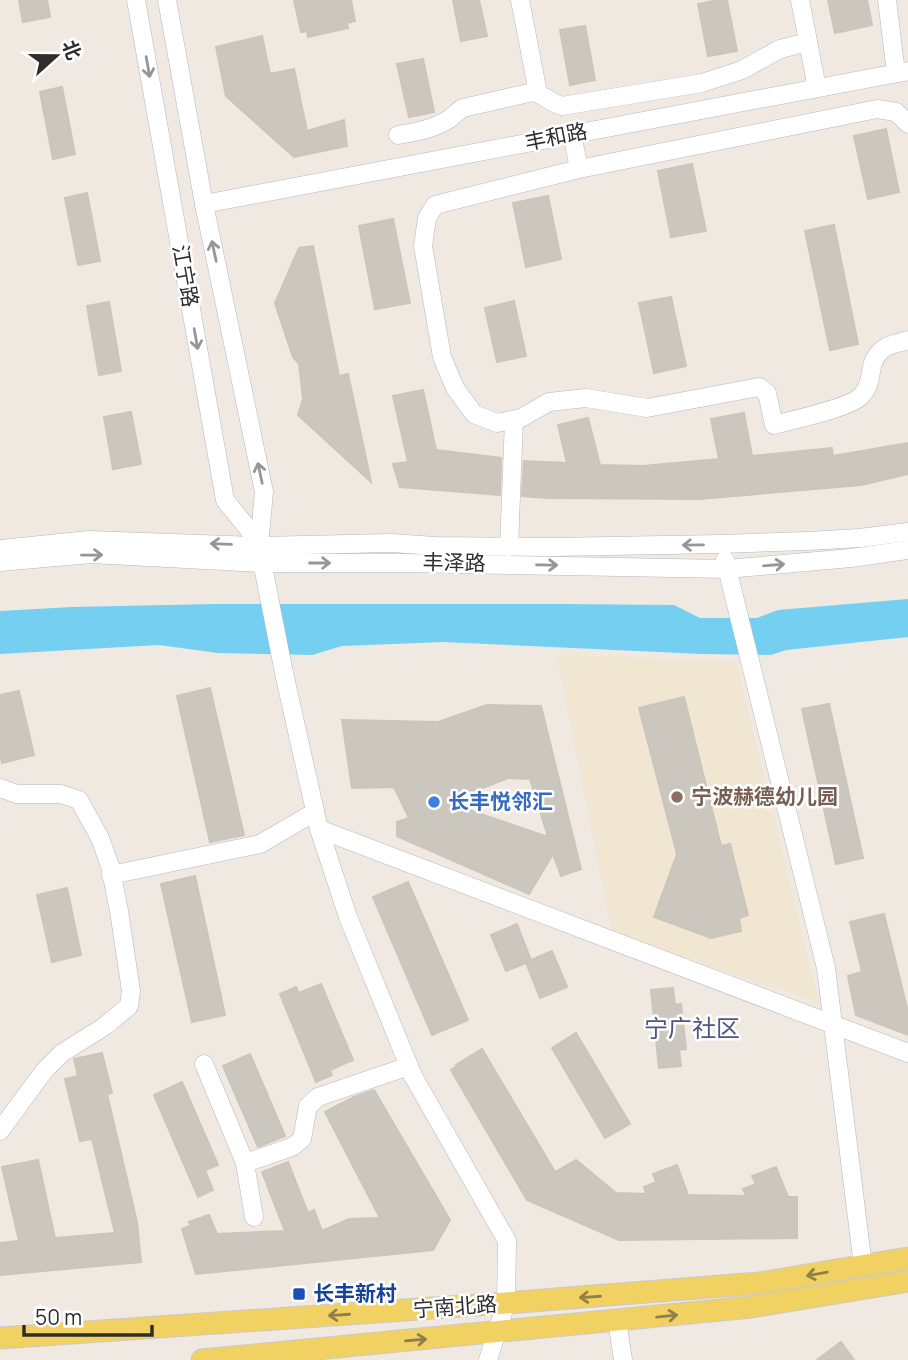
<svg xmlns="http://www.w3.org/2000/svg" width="908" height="1360" font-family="Manrope,'Noto Sans SC',sans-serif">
	<rect width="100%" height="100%" fill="#efe9e1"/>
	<path fill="#f0e6d1" d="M557 655 736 661 819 1003 612 932Z"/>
	<path fill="#75cff0" d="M908 599V637L786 650 771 655 702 654 443 642 342 646 312 655 218 653 159 645 0 654V611L72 607 216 604H559L674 605 700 618H757L778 610Z"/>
	<g fill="#cbc7bf" stroke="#cbc5ba" stroke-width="2" fill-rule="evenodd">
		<path d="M19 0H47L50 17 23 22Z"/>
		<path d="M294 0H351L355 21 347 23 348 28 308 37 307 31 301 32Z"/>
		<path d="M453 0H479L487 36 461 41Z"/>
		<path d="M719 0H727L737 51 708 56 698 4Z"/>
		<path d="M828 0H867L872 25 835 33Z"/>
		<path d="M585 26 595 80 570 85 560 30Z"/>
		<path d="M262 36 270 74 294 69 307 131 344 120 347 146 294 157 226 96 216 47Z"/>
		<path d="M423 59 434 112 409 117 397 64Z"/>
		<path d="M62 87 75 154 53 159 40 92Z"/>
		<path d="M886 129 899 192 868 199 854 136Z"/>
		<path d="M692 164 706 231 671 237 658 171Z"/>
		<path d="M87 193 100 261 78 265 65 198Z"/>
		<path d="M548 196 561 259 526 267 513 203Z"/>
		<path d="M393 219 410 303 375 309 359 226Z"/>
		<path d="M834 225 858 344 830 350 805 231Z"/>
		<path d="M313 246 339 376 348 374 371 482 298 415 303 399 299 364 293 357 275 303 299 248Z"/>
		<path d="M671 297 686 366 654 373 639 303Z"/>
		<path d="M514 301 526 356 497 362 485 308Z"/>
		<path d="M109 302 121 371 99 375 87 306Z"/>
		<path d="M423 390 436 450 501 458 500 495 400 487 393 464 408 462 393 396Z"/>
		<path d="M131 412 141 464 113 469 104 417Z"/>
		<path d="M744 413 752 456 832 448 833 456 908 443V474L861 485 699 499 547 498 522 496 524 461 567 463 558 425 588 418 600 465 643 466 719 459 711 419Z"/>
		<path d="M210 688 244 835 210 842 177 696Z"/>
		<path d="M19 691 34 755 2 763 0 753V695Z"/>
		<path d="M684 697 721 846 730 844 748 915 739 918 741 931 711 938 654 917 677 854 639 708Z"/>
		<path d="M829 704 863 858 836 864 802 709Z"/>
		<path d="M487 705 541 706 581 869 561 876 553 854 529 894 397 836V822L409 818 394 787 352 788 342 720 438 722ZM508 778 530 779 548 837 446 802Z"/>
		<path d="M195 876 225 1015 192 1022 161 884Z"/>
		<path d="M408 882 468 1020 432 1035 373 897Z"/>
		<path d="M67 888 81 955 52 962 37 895Z"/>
		<path d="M884 914 908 1012V1035L856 1015 848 976 862 972 850 922Z"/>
		<path d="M517 924 531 960 552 951 567 987 540 998 526 963 506 971 491 935Z"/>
		<path d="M321 984 353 1060 330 1070 332 1075 316 1082 280 994 296 987 299 993Z"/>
		<path d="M673 988 675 1005 681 1004 686 1049 679 1050 681 1066 659 1068 651 990Z"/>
		<path d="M576 1033 630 1124 605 1138 552 1048Z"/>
		<path d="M482 1049 555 1172 576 1160 616 1193 646 1194 644 1187 656 1182 653 1174 677 1165 688 1195 746 1196 743 1189 756 1184 752 1176 776 1167 788 1197H797V1238L619 1240 527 1200 451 1070 457 1066 456 1065Z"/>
		<path d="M102 1053 112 1093 107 1094 137 1222 141 1262 0 1275V1243L19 1241 2 1167 38 1160 55 1238 115 1233 92 1139 80 1141 65 1079 78 1076 74 1059Z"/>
		<path d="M250 1054 285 1136 258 1147 223 1066Z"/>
		<path d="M182 1082 218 1165 205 1170 213 1190 198 1197 154 1095Z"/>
		<path d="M374 1090 450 1220 433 1250 196 1274 182 1229 190 1226 189 1222 209 1215 217 1234 285 1231 262 1172 288 1162 308 1213 314 1210 322 1231 349 1219 380 1218 325 1112 354 1097Z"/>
		<path d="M841 1342 854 1360H817Z"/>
	</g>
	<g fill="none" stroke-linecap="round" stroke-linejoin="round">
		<defs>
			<g id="minor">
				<path d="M136 0 225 500 258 541"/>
				<path d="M167 0 204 204 264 492 259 546 284 673 319 829 348 917 413 1076 507 1241 506 1303 488 1360"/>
				<path d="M520 0 538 93"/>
				<path d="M800 0 817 88"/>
				<path d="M887 0 896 73"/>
				<path d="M572 134 579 169 877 109 896 112 908 124"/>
				<path d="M398 135C415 132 434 129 449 119 454 116 457 111 463 108L533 92C544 95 551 103 562 106L702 83 742 70 780 49 808 42"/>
				<path d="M579 169 435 205 427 218 423 246 442 357 455 388 474 414 497 423 521 418 549 402 586 398 647 408 759 387 767 393 774 425C792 420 850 408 861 396 876 381 865 363 883 349 889 344 900 343 908 340"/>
				<path d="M204 204 908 71"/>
				<path d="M509 547 514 420"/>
				<path d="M0 549 89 540 259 546 391 543 436 546 552 547 721 544 807 541 860 538 908 532"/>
				<path d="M725 560 826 968 863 1266"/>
				<path d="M0 562 91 554 262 563H404L727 569 851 558 908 550"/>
				<path d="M0 788 17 794H61L79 800 100 838 110 866 119 911 131 991 129 1006 105 1026 62 1053 44 1071 0 1131"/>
				<path d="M319 829 908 1053"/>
				<path d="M111 875 260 844 315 812"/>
				<path d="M204 1064 245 1163 254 1217"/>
				<path d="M245 1163 292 1147 302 1139 308 1106 318 1097 409 1066"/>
				<path d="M617 1320 623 1360"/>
			</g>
			<g id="major">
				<path d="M0 1338 506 1303 760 1283 908 1258"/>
				<path d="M202 1360 751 1307 908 1281"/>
			</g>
		</defs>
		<use href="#minor" stroke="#b4b7c1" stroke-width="19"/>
		<use href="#major" stroke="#c9c9c9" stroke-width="23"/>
		<use href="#minor" stroke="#fff" stroke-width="18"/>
		<use href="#major" stroke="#f2d163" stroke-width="21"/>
	</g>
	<defs><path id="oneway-shaft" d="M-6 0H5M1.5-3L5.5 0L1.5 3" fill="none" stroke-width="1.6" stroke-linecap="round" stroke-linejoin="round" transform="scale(1.75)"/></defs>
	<g stroke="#969696">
		<use href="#oneway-shaft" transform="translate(148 67) rotate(80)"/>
		<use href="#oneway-shaft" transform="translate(214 251) rotate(-102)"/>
		<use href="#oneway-shaft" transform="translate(196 339) rotate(80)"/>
		<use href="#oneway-shaft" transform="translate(260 473) rotate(-102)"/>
		<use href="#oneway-shaft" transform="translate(221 544) rotate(-178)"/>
		<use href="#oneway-shaft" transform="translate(693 545) rotate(179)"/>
		<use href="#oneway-shaft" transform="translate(92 555) rotate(-1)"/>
		<use href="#oneway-shaft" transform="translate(320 563)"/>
		<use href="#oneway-shaft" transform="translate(547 565) rotate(1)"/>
		<use href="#oneway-shaft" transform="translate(774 565) rotate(-5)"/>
	</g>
	<g stroke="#908048">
		<use href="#oneway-shaft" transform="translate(817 1274) rotate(170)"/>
		<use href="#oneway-shaft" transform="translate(590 1297) rotate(176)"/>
		<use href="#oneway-shaft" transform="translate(339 1315) rotate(176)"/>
		<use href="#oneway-shaft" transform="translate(667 1316) rotate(-6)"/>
		<use href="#oneway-shaft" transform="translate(416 1340) rotate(-5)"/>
	</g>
	<circle fill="#8d6e63" stroke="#fff" stroke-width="2.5" cx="677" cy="797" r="7"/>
	<circle fill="#3f7fe0" stroke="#fff" stroke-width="2.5" cx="434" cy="802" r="7"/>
	<rect fill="#1a4fb4" stroke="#fff" stroke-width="2.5" x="292" y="1287" width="14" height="14" rx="3.5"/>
	<g text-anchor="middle" stroke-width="5" stroke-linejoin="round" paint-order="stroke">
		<g font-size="21" fill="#2e2e2e" stroke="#fff">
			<text transform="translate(556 137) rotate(-11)" y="7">丰和路</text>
			<text transform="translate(185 276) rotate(80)" y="7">江宁路</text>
			<text transform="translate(454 563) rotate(1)" y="7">丰泽路</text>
			<text transform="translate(455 1307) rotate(-4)" y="7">宁南北路</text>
		</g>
		<g font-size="21" font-weight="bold" fill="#785e54" stroke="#fff" text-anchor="start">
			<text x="691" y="804">宁波赫德幼儿园</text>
		</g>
		<g font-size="21" font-weight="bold" fill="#366cbe" stroke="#fff" text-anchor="start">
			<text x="448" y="809">长丰悦邻汇</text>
		</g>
		<g font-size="21" font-weight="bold" fill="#164399" stroke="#fff" text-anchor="start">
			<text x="313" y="1301">长丰新村</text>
		</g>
		<g font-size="24" fill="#4d5680" stroke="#fff">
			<text x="692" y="1037">宁广社区</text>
		</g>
	</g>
	<g transform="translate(56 56) rotate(69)" stroke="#ffffff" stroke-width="5" paint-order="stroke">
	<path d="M0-5L12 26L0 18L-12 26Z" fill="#2e2e2e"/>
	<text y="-10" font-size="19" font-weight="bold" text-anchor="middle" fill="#2e2e2e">北</text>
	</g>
	<path d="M24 1325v10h128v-10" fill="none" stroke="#2e2e2e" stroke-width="3.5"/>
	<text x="35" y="1325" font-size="21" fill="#2e2e2e" stroke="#ffffff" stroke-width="5" paint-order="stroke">50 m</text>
</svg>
